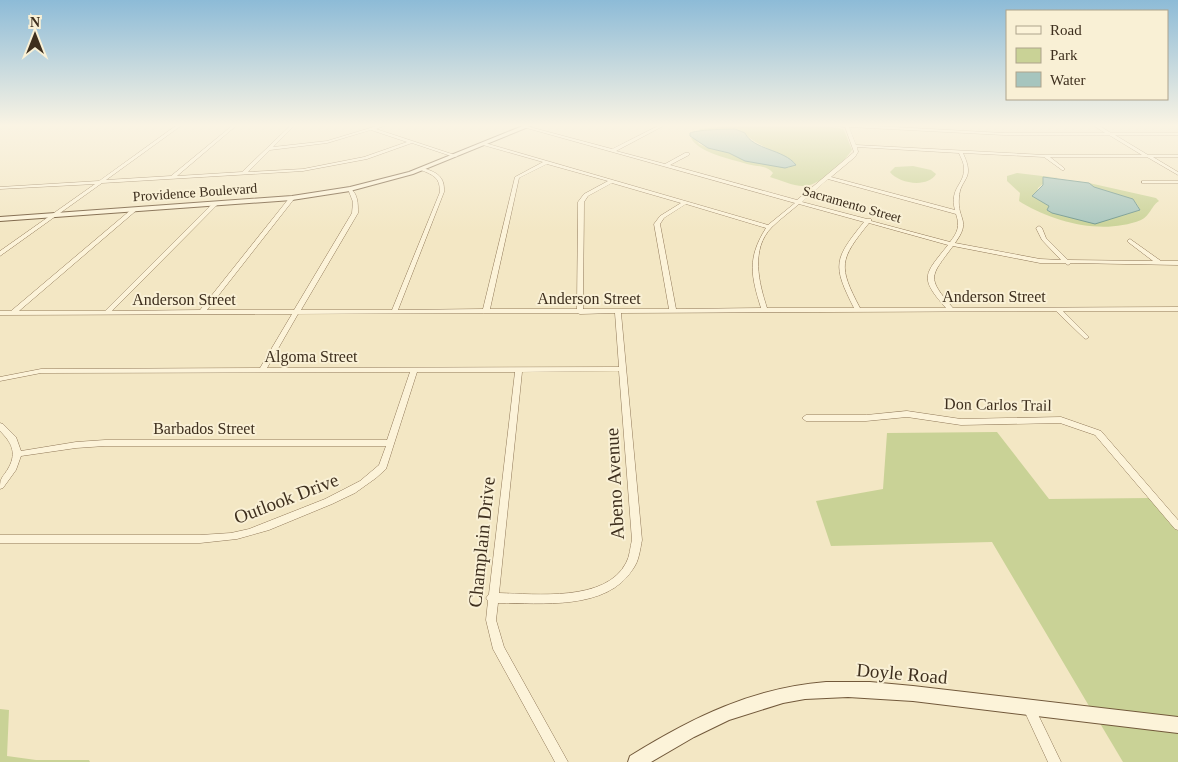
<svg xmlns="http://www.w3.org/2000/svg" width="1178" height="762" font-family="'Times New Roman',serif">
	<rect width="100%" height="100%" fill="#f3e7c4"/>
	<g fill="#c9d296">
		<path d="M740 125H810L840 128 844 130 852 150C843 163 822 184 805 186 795 187 780 180 770 177L773 173C767 165 757 167 747 164 731 159 699 153 691 138H695L699 144 708 148 729 153 745 161 788 168 795 163C783 155 750 142 745 133L735 129 701 132 699 129Z"/>
		<path d="M913 166 931 170 936 174C928 188 899 184 890 172L895 167Z"/>
		<path d="M1017 173 1059 178 1043 177 1044 183 1038 188 1036 197 1050 207 1049 211 1095 223 1140 210C1133 188 1100 199 1089 183L1156 198 1159 201C1151 206 1150 216 1141 220 1103 235 1056 223 1022 203L1019 201 1020 193 1007 181V176Z"/>
		<path d="M997 432 1049 499 1150 498 1178 531V718L1089 706 992 542 831 546 816 501 883 489 887 433Z"/>
		<path d="M0 709 9 710 7 756 36 760H89L90 762H0Z"/>
		<path d="M1098 720 1178 731V762H1123Z"/>
	</g>
	<g fill="#a6c5be" stroke="#6c958d">
		<path d="M735 129 745 133C753 150 784 149 796 165L785 168 745 161 729 153 708 148 690 136V133C696 130 725 129 735 129Z"/>
		<path d="M1043 177 1089 183 1094 187 1133 199 1140 210 1095 224 1052 213 1047 210 1049 206 1032 196 1043 185Z"/>
	</g>
	<g fill="none" stroke-linecap="round" stroke-linejoin="round">
		<defs>
			<g id="street">
				<path d="M177 125H182L106 180 171 176 233 125H237L177 176 242 172 291 125H295L273 147 327 141 380 125H386L376 129 458 156 454 157 412 143 367 159 303 171 102 183 0 256V251L95 184 0 189V187L99 181ZM371 130 407 142 364 157 303 169 248 172 270 150 327 143Z"/>
				<path d="M660 125H665L616 151 665 164 685 153H689V155L670 165 797 200 854 152 845 127 835 126 833 125H857L1004 133H1105L1093 125H1098L1111 133H1178V135H1115L1148 155H1178V157H1153L1178 172V175L1147 157H1050L1064 168V170H1062L1044 157 963 153C976 181 960 177 959 198 957 220 972 220 955 243L1040 259 1061 260 1042 240 1036 228 1039 226 1042 228 1046 238 1068 260 1153 261 1128 242V240L1130 239 1161 261H1178V265L1071 263 1068 265 1065 263H1040L953 246C930 277 926 277 953 308L1178 307V311H1063L1089 337 1086 339 1084 338 1056 311 621 313 642 540C640 550 639 561 633 569 607 611 541 603 498 603L496 620 504 647 568 762H555L493 649 486 620 488 601 486 598 489 594 515 372H417L386 469 376 478 355 493 332 504 269 530 237 539 200 543H0V535H200L231 533 249 529 325 499 360 481 379 465 386 446H105L76 448 21 456 16 470 3 488 0 489C0 476 3 478 9 467 17 452 11 442 0 431V423L3 424 16 437 21 451 76 442 105 440H387L410 372 41 373 0 381V377L41 369 260 368 292 314 0 315V311H11L133 208 138 209 19 311H105L213 203H217V205L112 311 200 310 290 197H294V199L207 310H294L352 213 353 202 348 189 350 188C358 194 358 203 358 213L301 310H392L440 192C440 177 433 175 421 170V169L423 168C436 172 445 176 444 192L398 310 483 309 515 177 543 162 483 145V143H485L768 225 795 203 523 127 526 126 612 149ZM849 127 1004 135H1109L1142 155H1045L856 145ZM857 147 959 153C961 158 964 163 964 168 965 184 949 188 955 210L831 177 855 157 858 152ZM547 164 608 181 584 194 578 202 577 309H490L519 178ZM828 179 956 214C960 226 958 232 950 242L871 221V219H867L802 202ZM612 183 681 203 660 216 654 224 669 309H583L584 202 588 196ZM686 204 766 228C747 258 751 276 761 308L676 309 660 224 664 218ZM799 204 864 222C834 259 832 265 854 308H767C759 283 750 249 772 227 780 219 790 212 799 204ZM869 223 948 245C925 274 918 277 946 308H860C838 266 839 260 869 223ZM484 313H577L580 314 615 313 619 367 267 368 298 314ZM619 371 632 540C630 547 630 556 626 563 606 602 536 594 499 593L522 372Z"/>
				<rect x="1142" y="181" width="36" height="2"/>
				<path d="M907 411 961 419 1061 417 1101 431 1178 520V530L1175 529 1095 435 1060 423 961 425 907 417 866 421H806L802 418 806 415H866Z"/>
				<path d="M1029 702 1033 704 1061 762H1048L1023 708 1025 704Z"/>
			</g>
			<g id="secondary">
				<path d="M525 125H533L413 174 350 191 292 200 0 221V217L292 196 350 187 409 172Z"/>
				<path d="M826 682H870L913 686 1178 717V733L913 701 848 697 805 699 783 703 729 720 694 737 651 762H628L630 756C693 717 752 688 826 682Z"/>
			</g>
		</defs>
		<use href="#street" stroke="#907858" stroke-width="1"/>
		<use href="#secondary" stroke="#72593b" stroke-width="2"/>
		<use href="#street" fill="#fcf3d9" fill-rule="evenodd"/>
		<use href="#secondary" fill="#fcf3d9" fill-rule="evenodd"/>
	</g>
	<linearGradient id="sky" x2="0" y2="1"><stop stop-color="#8dbbd7"/><stop offset="0.54" stop-color="#faf4e4"/><stop offset="1" stop-color="#faf4e4" stop-opacity="0"/></linearGradient>
	<rect width="1178" height="232" fill="url(#sky)"/>
	<g text-anchor="middle" stroke-width="4" stroke-linejoin="round" paint-order="stroke">
		<g font-size="14" fill="#3e2f1e" stroke="#f9f0d5">
			<text transform="translate(195 192) rotate(-4)" y="5">Providence Boulevard</text>
			<text transform="translate(852 204) rotate(16)" y="5">Sacramento Street</text>
		</g>
		<g font-size="16" fill="#3e2f1e" stroke="#f9f0d5">
			<text x="994" y="302">Anderson Street</text>
			<text x="589" y="304">Anderson Street</text>
			<text x="184" y="305">Anderson Street</text>
			<text x="311" y="362">Algoma Street</text>
			<text transform="translate(998 404) rotate(1)" y="6">Don Carlos Trail</text>
			<text x="204" y="434">Barbados Street</text>
		</g>
		<g font-size="19" fill="#3e2f1e" stroke="#f9f0d5">
			<text transform="translate(614 484) rotate(-93)" y="7">Abeno Avenue</text>
			<text transform="translate(286 498) rotate(-21)" y="7">Outlook Drive</text>
			<text transform="translate(481 542) rotate(-84)" y="7">Champlain Drive</text>
			<text transform="translate(902 673) rotate(5)" y="7">Doyle Road</text>
		</g>
	</g>
	<rect x="1006" y="10" width="162" height="90" fill="#f9f0d5" stroke="#aea38c"/>
	<rect x="1016" y="26" width="25" height="8" fill="#fcf3d9" stroke="#aea38c"/>
	<text x="1050" y="35" font-size="15" fill="#3e2f1e">Road</text>
	<rect x="1016" y="48" width="25" height="15" fill="#c9d296" stroke="#aea38c"/>
	<text x="1050" y="60" font-size="15" fill="#3e2f1e">Park</text>
	<rect x="1016" y="72" width="25" height="15" fill="#a6c5be" stroke="#aea38c"/>
	<text x="1050" y="85" font-size="15" fill="#3e2f1e">Water</text>
	<g transform="translate(35 35)" stroke="#f9f0d5" stroke-width="4" paint-order="stroke">
	<path d="M0-4L9 19L0 12L-9 19Z" fill="#3e2f1e"/>
	<text y="-8" font-size="14" font-weight="bold" text-anchor="middle" fill="#3e2f1e">N</text>
	</g>
</svg>
